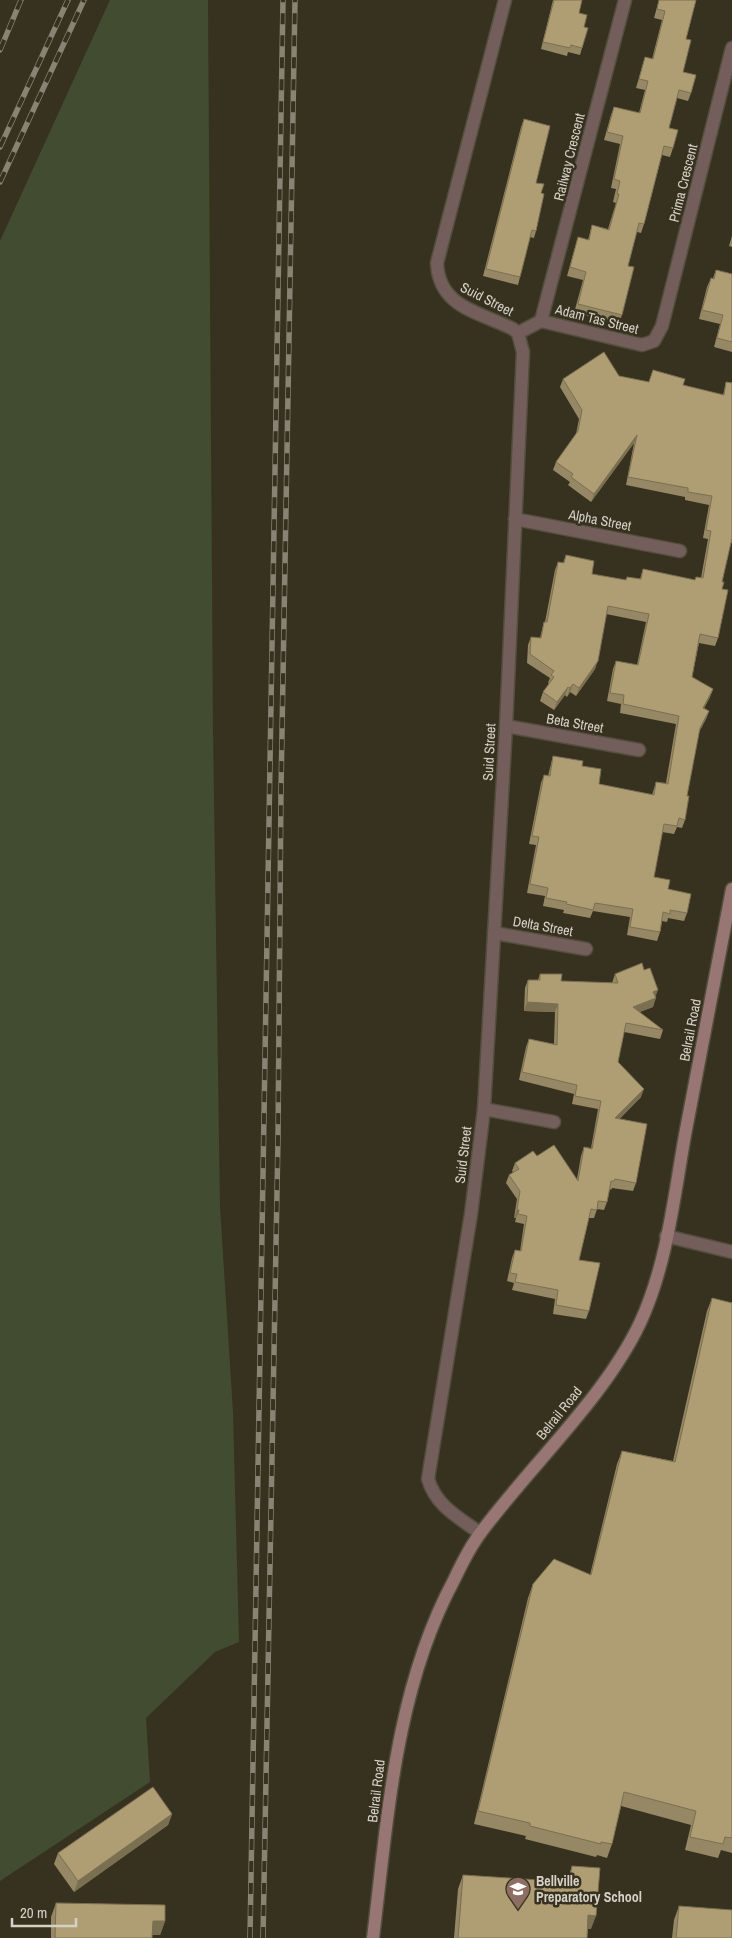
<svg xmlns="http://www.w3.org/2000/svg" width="732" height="1938" font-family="'Archivo Narrow',sans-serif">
	<rect width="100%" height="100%" fill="#37311f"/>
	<path fill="#424c30" d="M110 0H208L213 728 220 1207 233 1412 239 1642 215 1652 146 1718 150 1782 0 1881V241Z"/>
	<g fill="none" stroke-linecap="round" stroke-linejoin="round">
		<defs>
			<g id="street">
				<path d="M541 321 625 0"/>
				<path d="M518 333 541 321 642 345 654 341 662 326 732 48"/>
				<path d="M515 519 680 551"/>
				<path d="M506 726 639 750"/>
				<path d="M494 933 586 949"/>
				<path d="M484 1109 554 1122"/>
				<path d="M666 1236 732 1252"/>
				<path d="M480 1533C458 1517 436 1506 428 1479L471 1214 484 1109 506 726 523 352 518 333 513 329C480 312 439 308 437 263L505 0"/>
			</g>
			<path id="secondary" d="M373 1938C388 1816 395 1690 454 1580 462 1563 471 1545 482 1531 532 1464 605 1397 640 1323 667 1265 674 1197 685 1135 700 1053 716 971 732 889"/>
		</defs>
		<use href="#street" stroke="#534e3d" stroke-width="15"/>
		<use href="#secondary" stroke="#534e3d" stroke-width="15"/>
		<use href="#street" stroke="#735e5c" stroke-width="12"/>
		<use href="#secondary" stroke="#977674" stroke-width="12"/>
		<defs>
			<g id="rail">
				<path d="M0 50 21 0"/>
				<path d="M0 147 68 0"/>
				<path d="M0 182 84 0"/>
				<path d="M250 1938 283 0"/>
				<path d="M263 1938 278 1139 281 790 295 0"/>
			</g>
		</defs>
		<use href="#rail" stroke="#888374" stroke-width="5.5"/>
		<use href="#rail" stroke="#37311f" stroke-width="4" stroke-dasharray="11" stroke-linecap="butt"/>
	</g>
	<g fill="#968864">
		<path d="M553 0H582L579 13 584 27 582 48 580 55 568 52 567 56 541 49Z"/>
		<path d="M659 0H696L686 39 683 72 691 93 688 101 677 98 669 128 673 148 670 157 662 155 644 224 641 233 637 232 628 266 622 315 619 323 574 313 583 280 567 276 578 237 588 240 592 225 608 229 616 203 613 202 616 189 611 188 620 144 604 140 611 115 614 107 639 113 645 90 636 88 645 57 652 59 662 20 654 18Z"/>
		<path d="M524 119 536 183 541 193 536 231 534 238 530 237 518 285 483 276 521 127Z"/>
		<path d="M732 236V247L729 246Z"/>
		<path d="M716 270 732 274V352L714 347 720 324 699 319 707 287 711 278H713Z"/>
		<path d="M653 370 683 385 723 395 726 382 732 383V543H731L722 582V589L718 638 715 646 699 643 692 677 713 689 710 697 704 708 709 711 706 719 699 732 687 796 685 820 682 828 677 827 674 834 662 832 654 877 668 889 687 913 684 921 668 918 667 922 662 921 660 932 657 941 627 935 630 917 593 911 590 918 563 913 564 910 543 906 545 896 527 893 536 845 529 844 541 783 544 775 548 776 553 756 582 766 599 784 652 795 656 782 666 783 676 724 620 713 621 704 607 701 613 669 616 661 637 665 646 622 606 614 595 669 576 696 570 692 567 697 565 695 554 710 540 701 543 692 549 684 548 683 550 678 527 663 528 645 531 637 540 638 544 622H545L555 570 558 562 563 563 566 555 592 574 626 580 627 577 640 579 643 569 695 580 696 577 701 578 708 539 703 538 709 505 685 500V497L626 485 634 443 591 502 568 485 570 482 553 470 556 462 576 434 579 419 560 387 563 379 619 376 649 382Z"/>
		<path d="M540 974 561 981 612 983 615 974 655 997 653 1007 639 1012 663 1030 660 1039 624 1032 618 1062 641 1097 619 1119 636 1183 633 1191 612 1188 611 1190 610 1189 607 1202 604 1210 597 1209 594 1218H589L579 1260 589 1311 586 1319 553 1314 555 1299 512 1290 514 1283 507 1281 512 1258 515 1250 520 1251 524 1224 515 1222 516 1218H514L517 1199 506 1183 509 1175 513 1172 512 1171 515 1163 537 1156 577 1179 581 1156 584 1147 591 1148 598 1109 572 1104 574 1094 519 1080 526 1047 529 1039 554 1044 555 1012 524 1011 525 988 528 980H538Z"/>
		<path d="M712 1298 732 1303V1853L721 1850 718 1858 685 1850 691 1825 621 1806 612 1844 607 1858 597 1855 596 1857 525 1839 526 1836 474 1824 528 1598 533 1584 590 1575 617 1464 622 1451 673 1461 707 1311Z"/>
		<path d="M172 1814 168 1825 74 1892 54 1864 58 1853Z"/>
		<path d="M572 1866 591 1929H588L587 1938H454L458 1889 463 1875 567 1882Z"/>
		<path d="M56 1903 165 1921 160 1935H152V1938H51V1917Z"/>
		<path d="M679 1906 732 1938H672L674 1920Z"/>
	</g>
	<g fill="#7a6f51">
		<path d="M637 435 634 443 591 502 594 494Z"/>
		<path d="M598 661 595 669 576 696 579 688Z"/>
		<path d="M573 684 570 692 567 697 570 688Z"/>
		<path d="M568 687 565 695 554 710 557 702Z"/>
		<path d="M713 689 710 697 700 716 703 708Z"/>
		<path d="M709 711 706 719 697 736 700 728Z"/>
		<path d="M658 990 655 998 653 992Z"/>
		<path d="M656 998 653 1007 630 1016 633 1007Z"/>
		<path d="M527 1002 558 1004 555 1012 524 1011Z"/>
		<path d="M644 1089 641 1097 612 1127 615 1118Z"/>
		<path d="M517 1210H519L516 1218H514Z"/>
		<path d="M172 1814 168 1825 74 1892 78 1881Z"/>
		<path d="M588 1915 596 1916 591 1929H584Z"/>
		<path d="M153 1921H165L160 1935H148Z"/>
	</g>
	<g fill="#af9e74" stroke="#7a6f51">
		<path d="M554 0H582L579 13 587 15 584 27 588 28 582 48 571 45 570 48 543 42Z"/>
		<path d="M659 0H696L686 39 691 40 683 72 696 75 691 93 679 90 669 128 678 130 673 148 664 146 644 224 639 223 628 266 634 267 622 315 578 304 586 272 570 267 578 237 589 240 592 225 609 230 619 194H617L620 181 614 179 623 136 607 132 614 107 640 113 648 81 639 79 645 57 653 59 665 11 657 9Z"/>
		<path d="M524 119 550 126 536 183 544 184 541 193 544 194 536 231 532 230 520 277 486 269Z"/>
		<path d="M716 270 732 274V342L717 338 723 315 702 310 711 278 714 279Z"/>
		<path d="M604 352 619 376 649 382 653 370 685 379 683 385 724 395 726 382 732 383V538L722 582H724L722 589 728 590 718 638 700 634 692 677 713 689 703 708 709 711 700 728 687 796H689L685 820 679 818 677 826 664 824 654 877 670 880 668 889 691 894 687 913 670 910V914L663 912 660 932 630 927 633 909 595 903 593 910 566 904 567 902 546 898 548 888 530 884 539 837 532 836 544 775 550 776 553 756 583 761 582 766 601 769 599 784 654 795 656 782 668 784 679 716 623 704 624 695 610 693 616 661 638 665 649 614 608 606 598 661 579 688 573 684 570 688 568 687 557 702 543 692 554 677 551 675 554 671 530 654 531 637 541 638 544 622H547L558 562 564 563 566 555 594 561 592 574 626 580 627 577 641 579 643 569 695 580 696 577 703 578 711 531 706 530 712 496 688 492V488L628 477 637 435 594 494 571 477 573 474 556 462 578 431 582 410 563 379Z"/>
		<path d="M642 963 644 970 650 968 658 990 653 992 656 998 633 1007 663 1030 626 1023 618 1062 644 1089 615 1118 647 1124 636 1183 615 1179 614 1181H611L607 1202 598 1201 597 1210 591 1209 579 1260 600 1263 589 1311 556 1305 558 1290 515 1282 517 1274 510 1273 515 1250 521 1251 527 1216 518 1214 519 1210H517L520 1191 509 1175 519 1169 515 1163 533 1151 537 1156 554 1145 578 1181 584 1147 592 1149 601 1101 575 1096 577 1085 522 1072 529 1039 557 1045 558 1004 527 1002 528 980H540V974H562L561 981 618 983 615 974Z"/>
		<path d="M712 1298 732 1303V1838L725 1837 723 1844 690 1837 696 1811 624 1792 612 1844 601 1842V1844L530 1826V1823L478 1811 533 1584 554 1559 591 1575 622 1451 675 1462Z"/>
		<path d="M153 1787 172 1814 78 1881 58 1853Z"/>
		<path d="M572 1866 600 1868 596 1916 588 1915 587 1938H458L463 1875 569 1882Z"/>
		<path d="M56 1903 165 1905V1921H153L152 1938H55Z"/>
		<path d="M679 1906 732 1910V1938H676Z"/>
	</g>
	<defs>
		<symbol id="school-pin" viewBox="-11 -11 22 30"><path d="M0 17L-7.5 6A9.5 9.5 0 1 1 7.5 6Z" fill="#8d6e63" stroke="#37311f"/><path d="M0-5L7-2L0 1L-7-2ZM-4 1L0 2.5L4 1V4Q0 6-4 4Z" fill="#fff"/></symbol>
	</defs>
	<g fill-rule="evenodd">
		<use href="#school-pin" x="504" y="1875" width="28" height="38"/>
	</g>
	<g text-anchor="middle" stroke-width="5" stroke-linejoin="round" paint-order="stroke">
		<g font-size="14" fill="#d5d1c6" stroke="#37311f">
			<text transform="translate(569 157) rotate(-76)" y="5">Railway Crescent</text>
			<text transform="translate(683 183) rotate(-76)" y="5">Prima Crescent</text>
			<text transform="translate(487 299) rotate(27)" y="5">Suid Street</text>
			<text transform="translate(597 319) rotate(14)" y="5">Adam Tas Street</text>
			<text transform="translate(600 520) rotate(11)" y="5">Alpha Street</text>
			<text transform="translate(575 723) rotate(10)" y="5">Beta Street</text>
			<text transform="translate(489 752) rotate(-87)" y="5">Suid Street</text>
			<text transform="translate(543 926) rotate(10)" y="5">Delta Street</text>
			<text transform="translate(690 1030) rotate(-79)" y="5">Belrail Road</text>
			<text transform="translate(463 1155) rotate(-83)" y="5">Suid Street</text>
			<text transform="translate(559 1413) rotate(-51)" y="5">Belrail Road</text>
			<text transform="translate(376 1791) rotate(-83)" y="5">Belrail Road</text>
		</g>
		<g font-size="14" font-weight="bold" fill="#d5d1c6" stroke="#37311f" text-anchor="start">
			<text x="536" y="1886">Bellville<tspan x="536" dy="16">Preparatory School</tspan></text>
		</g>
	</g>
	<path d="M12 1918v8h64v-8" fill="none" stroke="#d5d1c6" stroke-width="2.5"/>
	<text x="20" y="1918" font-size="15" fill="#d5d1c6" stroke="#37311f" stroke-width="4" paint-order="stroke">20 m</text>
</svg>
